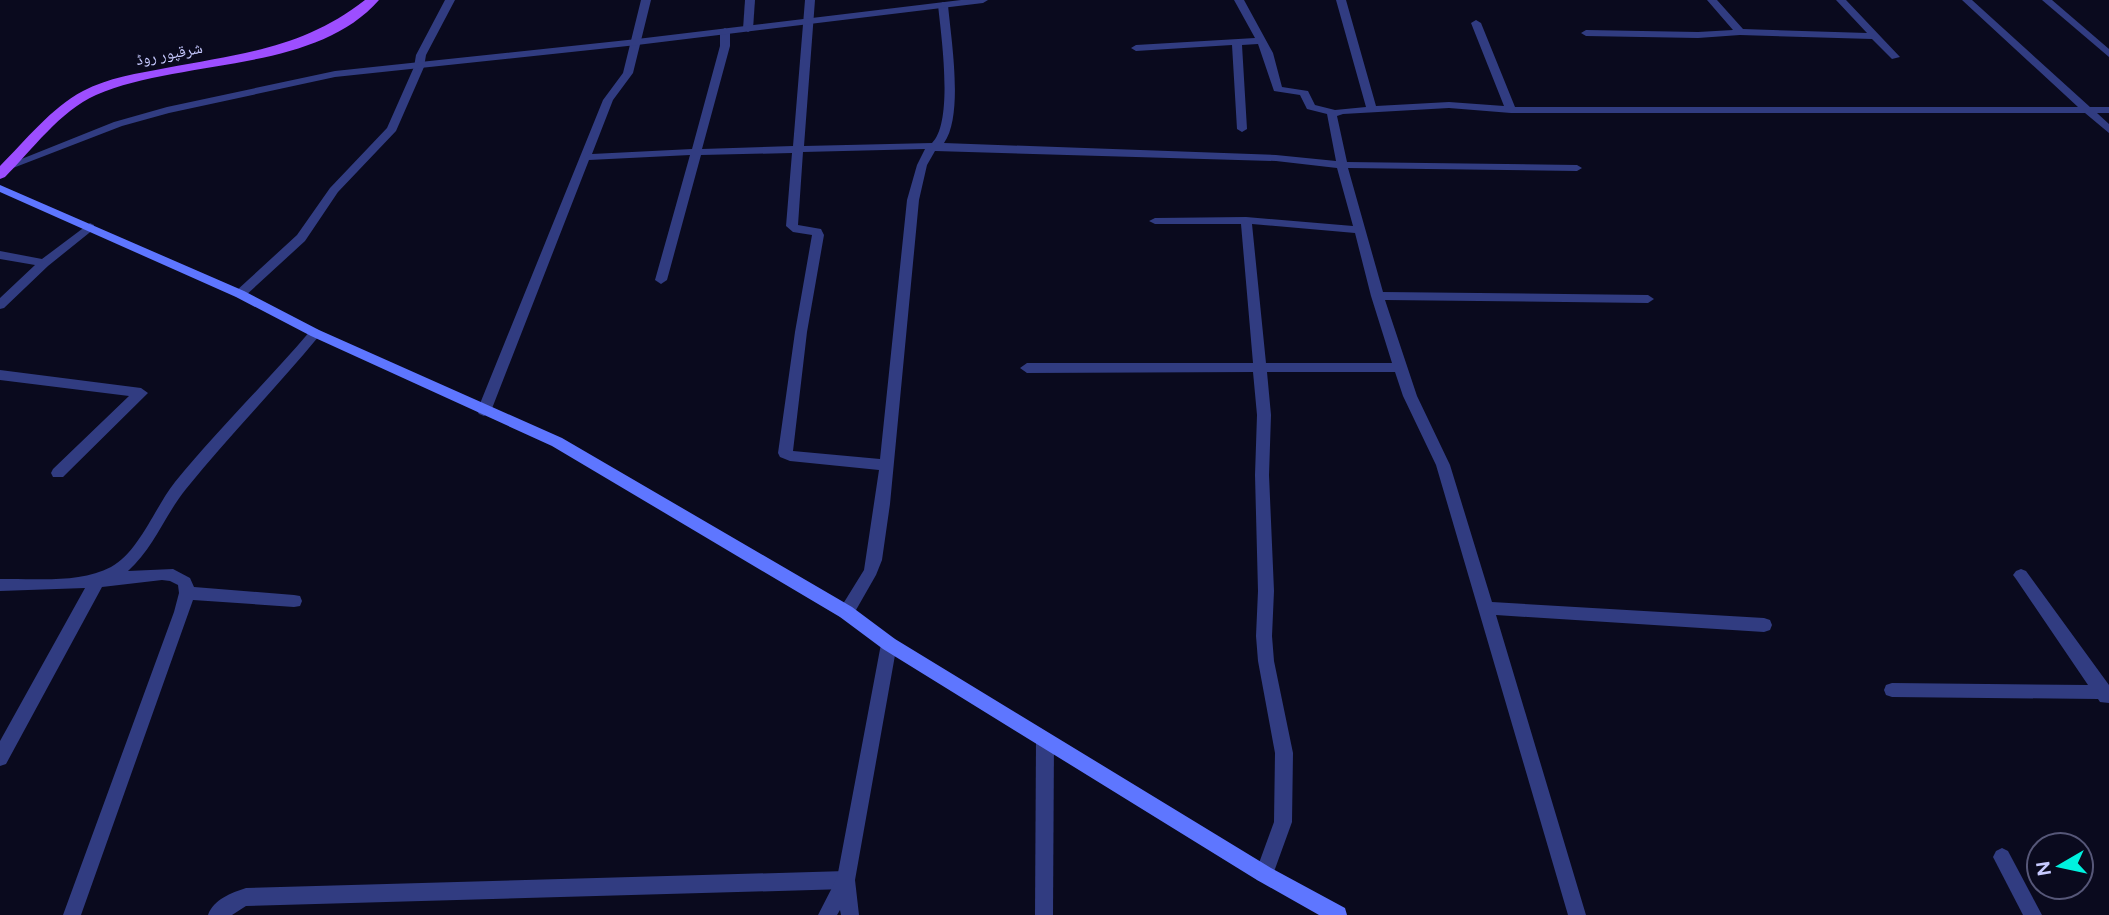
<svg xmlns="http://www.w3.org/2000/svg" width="2109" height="915" font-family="Figtree,'Noto Naskh Arabic',sans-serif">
	<rect width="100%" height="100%" fill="#0a0a1e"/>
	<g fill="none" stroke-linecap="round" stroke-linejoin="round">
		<g fill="#313c81" fill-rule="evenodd">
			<path d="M445 0H455L426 55 424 67 396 131 338 192 305 241 244 297H236L234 294 236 291 297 235 330 188 387 128 414 67 416 55Z"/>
			<path d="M641 0H651L633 73 613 100 592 154 692 149 720 46V31L725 28 730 31V46L702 149 793 146 805 0H815L804 146 932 143C954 122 941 34 938 5L943 2 948 5C951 39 964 115 944 143L1276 155 1336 161 1327 114 1307 109 1300 95 1274 91 1258 44 1242 45 1247 129 1242 132 1237 129 1232 45 1136 51 1131 48 1136 45 1255 38 1234 0H1244L1273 53 1282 87 1308 91 1315 105 1335 110 1366 107 1336 0H1346L1376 106 1449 102 1504 106 1471 23 1476 20 1481 23 1515 107H2078L1962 0H1972L2090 107H2109V113H2097L2109 124V133L2085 113H1511L1449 108 1343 114 1337 116 1347 162 1577 165 1582 168 1577 171 1348 168 1383 292 1648 295 1654 299 1648 303 1385 300 1417 396 1450 465 1492 602 1764 618 1770 620 1772 625 1770 630 1764 632 1496 615 1586 915H1568L1436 465 1403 396 1395 372H1267L1271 415 1269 475 1274 591 1272 636 1274 661 1293 753 1292 822 1271 880 1264 883 1257 880 1255 874 1274 822 1275 753 1258 661 1256 636 1258 591 1255 475 1257 415 1253 372 1027 373 1020 368 1027 363H1253L1241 224H1155L1149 221 1155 218 1246 217 1353 226 1337 168 1276 161 935 151 927 165 919 200 890 504 882 560 876 575 852 617 846 619 840 617 838 612 864 570 879 470 790 461 780 457 778 453 795 332 812 235 793 232 786 226 792 153 701 155 667 280 661 284 655 280 690 155 589 160 491 411 484 416 479 414 477 411 603 100 623 73ZM925 149 917 165 907 200 880 459 793 451 807 332 824 235 821 229 798 225 803 152ZM1252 224 1355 233 1371 296 1392 363H1266Z"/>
			<path d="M745 0H755L753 29 748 32 743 29Z"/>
			<path d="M1707 0H1717L1743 29 1867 33 1836 0H1846L1900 57 1892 59 1872 39 1740 35 1698 38 1586 36 1581 33 1586 30 1698 32 1733 30Z"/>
			<path d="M2042 0H2052L2109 49V57Z"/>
			<path d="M90 223 94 225V229L48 266 4 308 0 309V298L35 265 0 259V251L42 259Z"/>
			<path d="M315 329 319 330 321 333 319 336C276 388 229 436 186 489 165 515 153 549 128 571L173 569 190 578 194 587 294 595 300 596 302 601 300 606 294 607 193 600 81 915H63L174 612 179 593 178 585 170 581 162 580 102 587 6 764 0 766V741L85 588 0 591V579C35 578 79 584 111 567 139 552 155 507 175 482 218 429 267 382 311 330Z"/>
			<path d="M0 370 141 388 148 393 63 477H53L51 473 53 469 129 396 0 380Z"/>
			<path d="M2021 569 2026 571 2109 685V703L2100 702 2098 699 1892 697 1886 695 1884 690 1886 685 1892 683 2088 685 2016 579 2013 575 2016 571Z"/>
			<path d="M1045 732 1051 735 1054 740 1053 915H1035L1036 740 1039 735Z"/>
			<path d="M2002 848 2008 851 2042 915H2023L1993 857 1996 851Z"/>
			<path d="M846 871 853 874 855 880 853 886 846 889 246 906 232 915H208C214 899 231 893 246 888Z"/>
		</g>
		<g fill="#313c81" fill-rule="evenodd">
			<path d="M961 0H988L983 3 637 45 335 77 169 113 122 126 13 168 9 169 4 166 114 122 167 107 335 71 637 39Z"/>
			<path d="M889 637 895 639 897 644 855 880 859 915H841L840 910 837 915H818L837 878 881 644 883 639Z"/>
		</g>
		<path fill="#5e76ff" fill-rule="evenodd" d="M0 185 244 291 319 330 562 438 852 607 895 639 1271 868 1345 908 1347 915H1319L1257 880 883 649 840 617 552 446 311 336 236 297 0 192Z"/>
		<path fill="#9d4eff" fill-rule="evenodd" d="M365 0H379C314 74 181 58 96 95 60 111 32 150 5 177L0 179V166C26 140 51 108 83 91 107 78 139 73 166 68 240 54 304 48 365 0Z"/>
	</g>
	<g text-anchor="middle" stroke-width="7" stroke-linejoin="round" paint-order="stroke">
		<g font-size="16" fill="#c7caff" stroke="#0a0a1e">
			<text transform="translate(169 53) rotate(-11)" y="6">شرقپور روڈ</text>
		</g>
	</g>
	<g transform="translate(2060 866) rotate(261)"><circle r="33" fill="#0a0a1e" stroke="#565778" stroke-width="2"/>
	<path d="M0-5L12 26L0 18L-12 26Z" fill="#00f2df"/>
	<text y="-10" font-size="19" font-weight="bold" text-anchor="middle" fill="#c7caff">N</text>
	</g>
</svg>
